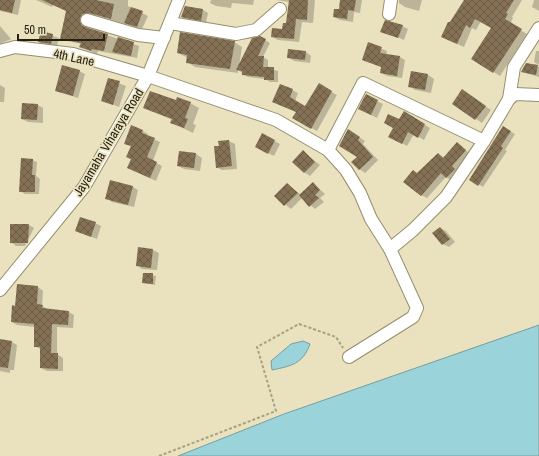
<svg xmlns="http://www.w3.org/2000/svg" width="539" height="456" font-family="'Archivo Narrow',sans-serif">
	<defs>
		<pattern id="building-cross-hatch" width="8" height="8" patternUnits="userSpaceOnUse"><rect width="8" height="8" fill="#847054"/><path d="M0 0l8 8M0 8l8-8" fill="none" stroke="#6c5c44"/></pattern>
	</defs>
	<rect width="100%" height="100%" fill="#eae2be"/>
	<g fill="#9ad4da" stroke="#769e9e">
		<path d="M539 325V456H178L284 414Z"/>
		<path d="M303 341 310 344C303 364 291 366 272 370L271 361 291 344Z"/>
	</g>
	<g fill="#0003">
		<path d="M0 0H21L18 15 0 11Z"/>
		<path d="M36 0H128V6L148 16 142 29 95 15 87 18 85 25 89 29 139 46 137 58 98 51 97 54 86 49 82 44 67 41 61 38 67 11 53 5 52 7Z"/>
		<path d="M211 0H254L253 5 232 3 231 8 216 6 210 3Z"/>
		<path d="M276 0H315L313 23 302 22 299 42 278 40 272 37 283 30 287 24 290 2Z"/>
		<path d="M341 0H362L360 13 354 12 353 22 340 20 334 17 340 10Z"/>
		<path d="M399 0H422L419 11 405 7 399 3Z"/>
		<path d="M476 0H522L512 17 513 18 510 24 527 34 500 76 473 59 493 28 481 21 476 30 472 28 464 47 448 40 451 24Z"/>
		<path d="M534 0H539V11L532 7Z"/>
		<path d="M203 10 208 13 206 23 188 20 182 17Z"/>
		<path d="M0 26 11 39 0 44Z"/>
		<path d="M402 26 408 29 404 40 382 31Z"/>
		<path d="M41 32 59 38 57 46 45 45 39 42Z"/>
		<path d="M260 37 270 43 263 57 268 60V68L278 71V82H270L265 79 248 77 238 70V73L195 67 187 62 188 58 178 53 234 42 242 47 239 67Z"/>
		<path d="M369 44 387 51 386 55 400 57 405 60 402 78 387 76 381 73 382 67 363 60Z"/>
		<path d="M536 51H539V65L534 62Z"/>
		<path d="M306 52 311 56 310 63 294 61 288 57Z"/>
		<path d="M526 64 539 67V77L522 72Z"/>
		<path d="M79 71 85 74 78 98 56 91Z"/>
		<path d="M412 72 428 75 434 79 431 93 415 90 409 86Z"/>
		<path d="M108 79 126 86 119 107 102 100Z"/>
		<path d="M0 85 5 88 4 102H0Z"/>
		<path d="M319 85 337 95 317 131 294 118 297 112 273 102 292 90 298 93 295 101 305 107Z"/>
		<path d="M468 94 491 110 482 123 453 103Z"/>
		<path d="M366 96 383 104 377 118 359 109Z"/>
		<path d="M176 101 190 103 199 108 193 124 196 125 193 133 172 123 173 120 144 108Z"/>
		<path d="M38 105 43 108V123L28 122 22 119Z"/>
		<path d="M404 112 430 128 424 140 414 134 407 146 389 136Z"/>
		<path d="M503 127 515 134 505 150 507 151 483 187 470 179Z"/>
		<path d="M143 131 148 134 147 136 160 142 153 161 162 166 156 181 134 171 132 160 127 157 132 147 125 143Z"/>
		<path d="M353 133 365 141 363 144 378 160 365 173 359 169Z"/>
		<path d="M263 135 280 144 274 156 262 150Z"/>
		<path d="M229 141 235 144 237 169 222 170 216 167 220 147Z"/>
		<path d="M457 144 471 154 457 169 460 173 452 181 446 177 427 198 421 195 418 174 438 154 445 158Z"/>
		<path d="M180 152 196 154 202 158 200 171 184 169 178 166Z"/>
		<path d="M303 152 320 165 310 176 304 172Z"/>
		<path d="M32 160 37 162 36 176 40 179 39 194H25L20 191Z"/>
		<path d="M313 183 325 194 320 198 324 202 315 209 302 198 291 209 275 196 287 184 301 195Z"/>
		<path d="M133 187 138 190 134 207 112 202 107 198Z"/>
		<path d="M95 223 101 226 97 239 76 231Z"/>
		<path d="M29 225 34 228 25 246H16L11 242Z"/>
		<path d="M440 228 446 231 455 242 449 247 443 244 434 233Z"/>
		<path d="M153 250 159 253 157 270 142 269 137 265Z"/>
		<path d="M144 274 156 276 155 285 143 283Z"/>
		<path d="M38 287 43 291 42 306 48 309 69 312 74 315 73 328 57 327V354L63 358V371H47L41 368 40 349 35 346V327L17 325 12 322 16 307Z"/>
		<path d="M0 340 12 342 17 345 14 370H10V373L0 371Z"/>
	</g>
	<g fill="url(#building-cross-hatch)">
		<path d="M0 0H15L12 13 0 10Z"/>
		<path d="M42 0H96L114 4 111 19 89 13 82 14 80 18 81 25 85 27 108 34 104 51 92 49 91 51 79 47 81 43 60 39 66 11Z"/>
		<path d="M289 0H308L307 20 296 19 294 39 271 37 272 28 282 29 283 23H286Z"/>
		<path d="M340 0H356L354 11 348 10 347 19 333 17 334 9H339Z"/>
		<path d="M464 0H514L506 13 508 14 505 19 522 29 493 73 471 59 491 28 475 19 470 28 466 25 457 44 441 37 448 22H450Z"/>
		<path d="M185 6 203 9 201 21 181 17Z"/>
		<path d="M131 7 143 11 137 27 124 23Z"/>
		<path d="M385 20 403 25 398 38 380 32Z"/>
		<path d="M41 31 53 34 51 44 38 42Z"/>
		<path d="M180 32 235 41 230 69 186 63 187 55 177 53Z"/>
		<path d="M260 36 266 39 258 56H264L263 67H274V80H264V77L242 75V71L236 70 252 38Z"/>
		<path d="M118 37 134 42 131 56 112 52Z"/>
		<path d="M368 42 382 47 380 53 400 56 397 76 380 73 381 67 362 60Z"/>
		<path d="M288 49 306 51 305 60 287 58Z"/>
		<path d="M526 63 538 65 536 75 521 72Z"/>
		<path d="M62 65 80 70 73 96 55 91Z"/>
		<path d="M411 71 428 74 425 90 408 87Z"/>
		<path d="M108 78 120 81 113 105 101 101Z"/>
		<path d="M319 83 332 91 311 129 292 118 296 112 272 102 280 84 293 89 290 97 305 106Z"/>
		<path d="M462 89 486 106 475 120 452 104Z"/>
		<path d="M150 91 176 100 177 97 191 102 185 118 188 119 184 128 170 123 172 119 143 108Z"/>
		<path d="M366 94 378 100 371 115 358 109Z"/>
		<path d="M22 103 38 104 37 120 21 119Z"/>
		<path d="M404 111 425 124 418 138 408 132 402 144 388 137 393 128 384 123 388 114 399 119Z"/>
		<path d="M131 125 143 130 142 133 155 138 147 157 157 162 150 178 127 168 131 159 126 157 131 146 124 144Z"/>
		<path d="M503 126 511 131 501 146 503 148 478 186 469 180Z"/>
		<path d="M348 129 360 137 358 140 373 157 359 170 351 162 357 157 339 146Z"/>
		<path d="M262 133 275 140 268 154 255 147Z"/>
		<path d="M229 140 232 166 216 168 214 146H219L218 141Z"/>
		<path d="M457 142 466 150 452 166 455 169 446 178 441 173 421 196 403 182 413 170 417 173 438 153 443 158Z"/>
		<path d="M303 150 315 162 304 173 292 162Z"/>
		<path d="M179 151 196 153 194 168 177 166Z"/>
		<path d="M21 158 33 159 32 175H35V192H19Z"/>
		<path d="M110 180 133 186 128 205 105 199Z"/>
		<path d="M313 182 320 190 315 195 319 198 309 207 299 195Z"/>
		<path d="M287 183 298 193 284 206 274 196Z"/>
		<path d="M80 217 96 222 91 237 75 231Z"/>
		<path d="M10 224H29L28 243H10Z"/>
		<path d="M440 227 450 239 442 245 432 233Z"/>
		<path d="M138 247 153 249 151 268 136 266Z"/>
		<path d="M143 273H153V284L142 283Z"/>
		<path d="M17 284 38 286 37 304 43 305 42 308 69 311 68 325 52 324 51 353H58V369L40 368V347H34V324L11 322 12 305 15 306Z"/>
		<path d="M0 339 12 341 8 368 0 367Z"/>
	</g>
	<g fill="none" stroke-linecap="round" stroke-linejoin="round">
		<defs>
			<g id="minor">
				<path d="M389 14 391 0"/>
				<path d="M87 20 138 35 164 38"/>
				<path d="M170 23 236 34 256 30 280 9"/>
				<path d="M0 51 15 47 73 54 148 76 276 120 328 150 363 83 484 141"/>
				<path d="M509 99 514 67 539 28"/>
				<path d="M328 150 346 170 360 193 371 219 390 249"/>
				<path d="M0 290 84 187 148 76 179 0"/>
				<path d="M349 357 413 317 417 308 390 249 413 230 446 197 484 141 509 99 515 94 539 95"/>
			</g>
		</defs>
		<use href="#minor" stroke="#958e6d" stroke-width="14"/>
		<path stroke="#a7a184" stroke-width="2" stroke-dasharray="3 2" stroke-linecap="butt" d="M159 456 276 411 257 347 299 324 336 337 343 348"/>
		<use href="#minor" stroke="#fff" stroke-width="12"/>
	</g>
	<g text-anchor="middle" stroke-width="3.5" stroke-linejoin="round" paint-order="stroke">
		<g font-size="13" fill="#232013" stroke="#eae2be">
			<text transform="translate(74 57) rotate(12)" y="5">4th Lane</text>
			<text transform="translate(108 142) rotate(-59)" y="5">Jayamaha Viharaya Road</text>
		</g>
	</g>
	<path d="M18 34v6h86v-6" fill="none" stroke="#232013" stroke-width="2"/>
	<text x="24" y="34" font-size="12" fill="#232013" stroke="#eae2be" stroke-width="3" paint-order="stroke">50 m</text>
</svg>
